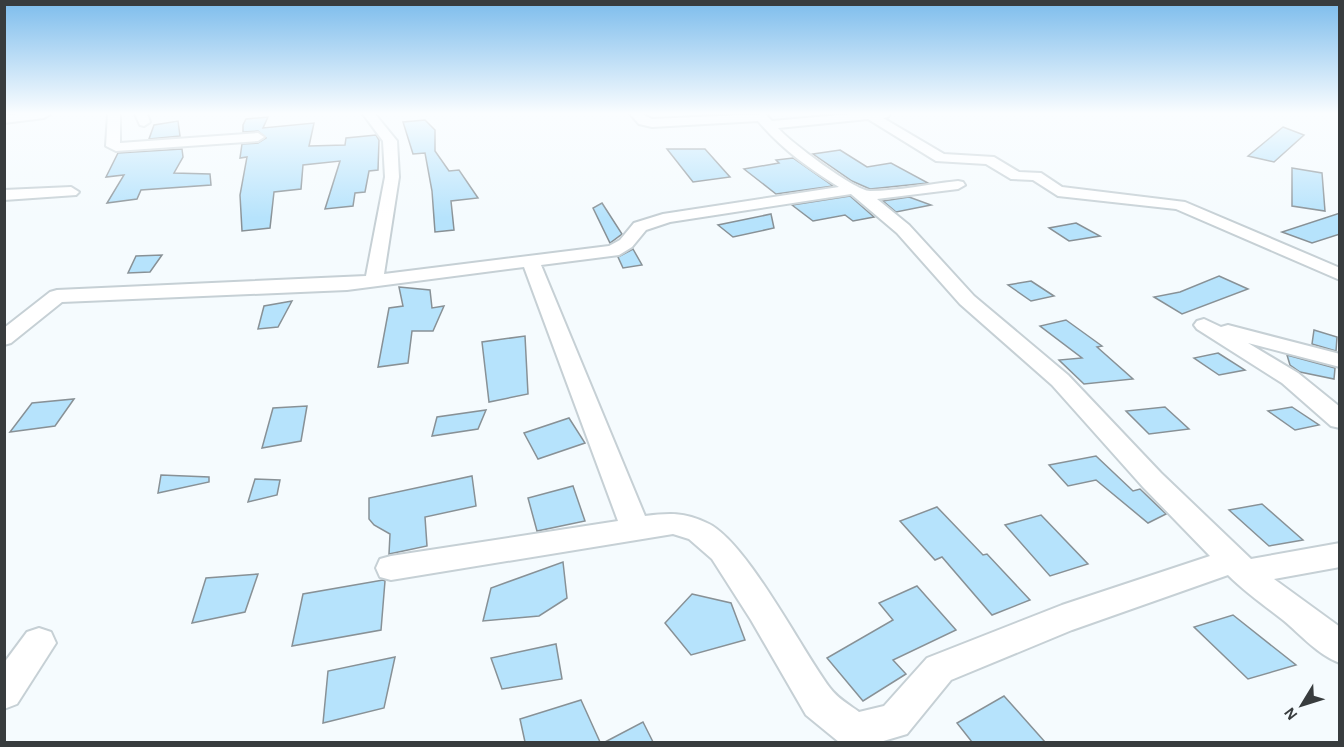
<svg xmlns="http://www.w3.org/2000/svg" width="1344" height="747" font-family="'Alegreya Sans',sans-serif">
	<rect width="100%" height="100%" fill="#f5fbfe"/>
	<g fill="#b6e3fc" stroke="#889196" stroke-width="1.5">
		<path d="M268 117 263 128 314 123 309 146 345 145 346 138 376 135 379 140 378 170 369 171 365 192 355 193 353 206 325 209 340 161 303 165 301 189 274 192 270 228 242 231 240 195 247 157 240 158 242 144 258 143 266 138 258 131 243 132V125L246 119Z"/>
		<path d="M425 120 435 130V151L449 171 459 170 478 198 451 201 454 230 435 232 432 191 425 153 413 154 403 122Z"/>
		<path d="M178 121 180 136 149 139 154 125Z"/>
		<path d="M1283 127 1304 135 1274 162 1248 156Z"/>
		<path d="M182 149 183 157 174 173 210 174 211 185 141 190 137 199 107 203 124 175 106 177 118 153Z"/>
		<path d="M667 149H705L730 177 693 182Z"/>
		<path d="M840 150 867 167 891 163 928 183 870 189 852 181 813 154Z"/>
		<path d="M793 158 833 186 776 194 744 169 779 163 776 160Z"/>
		<path d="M1292 168 1322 173 1325 211 1292 206Z"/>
		<path d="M850 196 874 217 853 221 845 215 813 221 792 205Z"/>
		<path d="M909 197 931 205 896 212 883 201Z"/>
		<path d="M602 203 622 234 610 243 593 208Z"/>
		<path d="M1340 213V234L1312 243 1282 232Z"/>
		<path d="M771 214 774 228 733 237 718 225Z"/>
		<path d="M1076 223 1100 236 1069 241 1049 228Z"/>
		<path d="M633 249 642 265 623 268 618 257Z"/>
		<path d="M162 255 150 272 128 273 136 256Z"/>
		<path d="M1219 276 1248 289 1182 314 1154 297 1180 292Z"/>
		<path d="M1031 281 1054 296 1031 301 1008 285Z"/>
		<path d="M399 287 430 290 432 308 444 306 433 331H412L408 363 378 367 389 308 403 306Z"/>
		<path d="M292 301 278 327 258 329 264 306Z"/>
		<path d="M1066 320 1102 346 1097 347 1133 379 1084 384 1059 360 1082 358 1040 326Z"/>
		<path d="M1314 330 1337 337 1336 351 1312 344Z"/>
		<path d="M525 336 528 394 489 402 482 342Z"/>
		<path d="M1218 353 1245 370 1219 375 1194 358Z"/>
		<path d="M1287 355 1335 368 1334 379 1300 372 1290 365Z"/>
		<path d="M74 399 55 426 10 432 32 403Z"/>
		<path d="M307 406 301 441 262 448 273 408Z"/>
		<path d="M1165 407 1189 429 1149 434 1126 411Z"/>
		<path d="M1292 407 1319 425 1295 430 1268 411Z"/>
		<path d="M486 410 478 429 432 436 437 417Z"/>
		<path d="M569 418 585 443 538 459 524 433Z"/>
		<path d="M1096 456 1133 491 1140 489 1166 514 1148 523 1096 480 1068 486 1049 465Z"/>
		<path d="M161 475 209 477V482L158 493Z"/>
		<path d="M472 476 476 506 425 517 427 546 389 554 390 534 374 525 369 519V498Z"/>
		<path d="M255 479 280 480 277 495 248 502Z"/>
		<path d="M573 486 585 521 537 531 528 498Z"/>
		<path d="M1262 504 1303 540 1269 546 1229 510Z"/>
		<path d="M937 507 983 555 987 554 1030 600 992 615 942 557 935 560 900 521Z"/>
		<path d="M1041 515 1088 564 1050 576 1005 525Z"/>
		<path d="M563 562 567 598 539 616 483 621 491 588Z"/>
		<path d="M258 574 245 612 192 623 206 578Z"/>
		<path d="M383 580 385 581 381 630 292 646 303 594Z"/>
		<path d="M917 586 956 630 893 660 906 674 863 701 827 658 893 620 879 603Z"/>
		<path d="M692 594 731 603 745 640 691 655 665 623Z"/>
		<path d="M1233 615 1296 665 1248 679 1194 627Z"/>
		<path d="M556 644 562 679 502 689 491 658Z"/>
		<path d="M395 657 384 708 323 723 328 671Z"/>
		<path d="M1004 696 1045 742H972L957 723Z"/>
		<path d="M581 700 600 742H525L520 719Z"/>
		<path d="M643 722 653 742H605Z"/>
	</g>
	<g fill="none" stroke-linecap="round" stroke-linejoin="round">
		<defs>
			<g id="minor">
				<path d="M19 114H50L44 118 4 123V115Z"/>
				<path d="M108 114H120V143L258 133 264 137 258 141 116 151 106 146Z"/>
				<path d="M135 114H147L150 122 144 126 140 125Z"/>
				<path d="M363 114H375L397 141 399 177 384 274 609 246 620 240 634 223 663 214 839 187C807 167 783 150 758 121L652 127 639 124 630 114H642L652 119 765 114 772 121 851 114H890L888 117 883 118 944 154 994 157 1019 172 1041 173 1062 187 1185 202 1340 268V280L1176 209 1058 196 1033 180 1011 179 986 164 936 161 868 119 778 128C789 141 855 191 870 191 898 191 929 184 958 181L963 182 965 185 958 189 877 199 909 225 974 296 1068 375 1161 473 1251 559 1340 543V567L1274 579 1340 627V663C1318 655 1301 635 1283 620 1264 605 1245 592 1228 575L1072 630 951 680 907 734 880 742H839L806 715 751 620 712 559 689 539 673 534 391 580 380 577 376 568 380 559 391 556 618 521 524 267 347 290 62 302 11 343 4 345V328L50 292 57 290 366 276 385 177 383 141ZM851 194 897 233 960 304 1052 385 1143 487 1210 556 1062 605 927 658 884 706 859 712C850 705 837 698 830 688 802 651 746 540 707 523 684 512 669 513 645 516L541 265 619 255 632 247 646 230 670 222Z"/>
				<path d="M71 187 79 192 76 195 4 200V190Z"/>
				<path d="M1204 319 1221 327 1228 325 1340 354V367L1248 343 1298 373 1340 407V428L1331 426 1282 383 1197 329 1194 325 1197 321Z"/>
				<path d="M39 628 51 632 56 643 17 704 4 709V663L27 632Z"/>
			</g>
		</defs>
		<use href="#minor" stroke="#c6d0d5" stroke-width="4"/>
		<use href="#minor" fill="#fff" fill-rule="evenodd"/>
	</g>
	<linearGradient id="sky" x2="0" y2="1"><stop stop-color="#7cbcec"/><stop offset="0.52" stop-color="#fafdff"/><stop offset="1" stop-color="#fafdff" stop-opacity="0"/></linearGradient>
	<rect width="1344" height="218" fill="url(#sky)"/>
	<rect width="1344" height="747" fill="none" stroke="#383c3e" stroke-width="12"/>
	<g transform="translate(1302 705) rotate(232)" stroke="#f5fbfe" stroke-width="4.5" paint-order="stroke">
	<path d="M0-4.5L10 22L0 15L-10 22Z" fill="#383c3e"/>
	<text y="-9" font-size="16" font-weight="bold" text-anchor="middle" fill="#383c3e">N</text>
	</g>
</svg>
